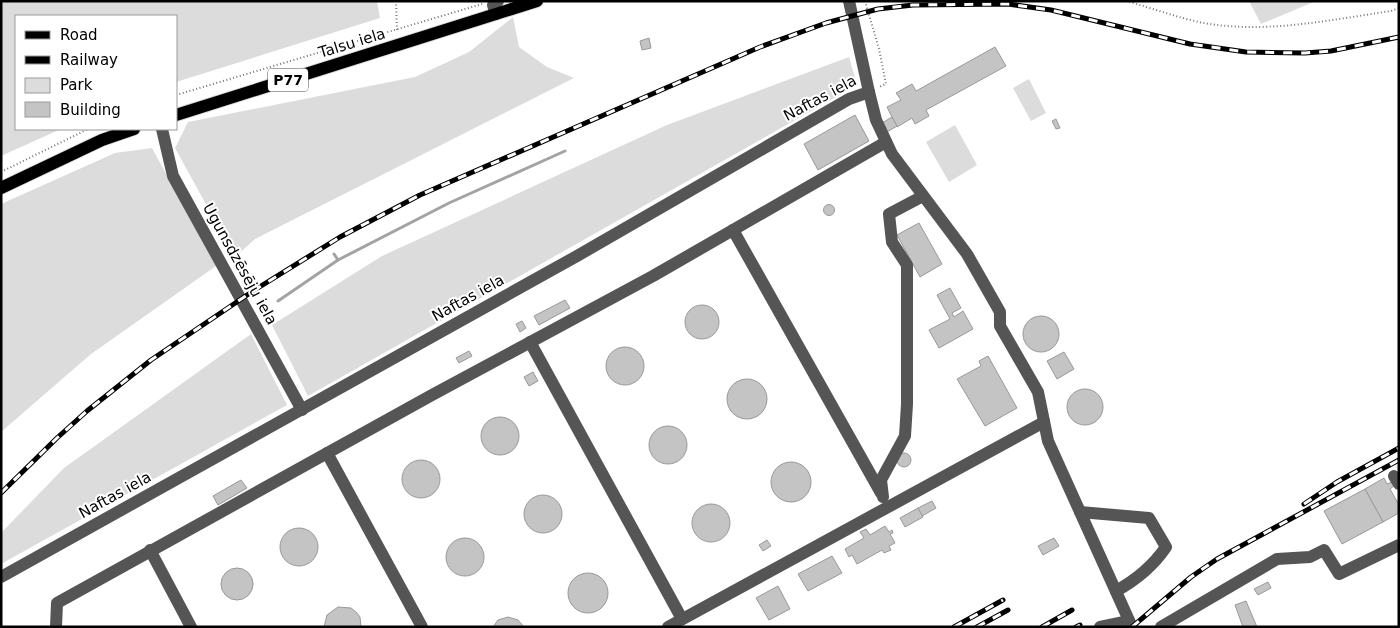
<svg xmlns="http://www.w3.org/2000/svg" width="1400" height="628" font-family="'DejaVu Sans',sans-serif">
	<rect width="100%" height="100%" fill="#fff"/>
	<g fill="#dcdcdc">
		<path d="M1 1H377L380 18 176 82V16H16V129H61L1 156Z"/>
		<path d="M1249 1H1316L1261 24Z"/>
		<path d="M513 17 519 47 547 67 574 78 255 239 235 257 175 148 188 122 415 77 469 52Z"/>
		<path d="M849 57 857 85 308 396 272 325 382 256 667 125Z"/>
		<path d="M1029 79 1046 113 1031 121 1013 88Z"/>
		<path d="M955 125 977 165 949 182 926 142Z"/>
		<path d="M152 148 216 266 91 354 1 432V204L115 153Z"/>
		<path d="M251 334 287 405 1 564V533L64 468Z"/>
	</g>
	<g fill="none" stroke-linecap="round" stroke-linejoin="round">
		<g stroke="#a3a3a3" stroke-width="3">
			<path d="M334 254 338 260"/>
			<path d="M278 301 338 260 449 203 565 151"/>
		</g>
	</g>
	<g fill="#c4c4c4" stroke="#999">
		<path d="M649 38 651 48 642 50 640 41Z"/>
		<path d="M995 47 1006 66 926 110 929 116 915 124 912 118 897 127 887 107 901 100 896 93 912 84 916 91Z"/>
		<path d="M855 115 869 141 818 170 804 144Z"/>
		<path d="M892 117 897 126 887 132 882 123Z"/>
		<path d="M1056 119 1060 128 1056 129 1052 121Z"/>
		<circle cx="829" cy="210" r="5.5"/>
		<path d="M919 223 942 264 920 277 897 235Z"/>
		<path d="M950 288 961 308 952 313 954 317 963 311 973 329 939 348 929 330 950 319 937 295Z"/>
		<path d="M565 300 570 308 539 325 534 316Z"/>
		<circle cx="702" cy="322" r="17"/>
		<circle cx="1041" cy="334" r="18"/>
		<path d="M522 321 526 328 520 332 516 324Z"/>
		<circle cx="625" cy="366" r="19"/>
		<path d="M469 351 472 356 459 363 456 358Z"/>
		<path d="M1064 352 1074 369 1057 379 1047 361Z"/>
		<path d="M988 356 1017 408 985 426 957 379 981 366 979 361Z"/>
		<path d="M533 372 538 381 529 386 524 377Z"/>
		<circle cx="747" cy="399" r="20"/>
		<circle cx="1085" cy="407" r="18"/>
		<circle cx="500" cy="436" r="19"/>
		<circle cx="668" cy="445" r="19"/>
		<circle cx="904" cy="460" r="7"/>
		<circle cx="421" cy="479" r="19"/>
		<circle cx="791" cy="482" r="20"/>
		<path d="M1384 478 1387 484 1392 482 1394 486 1390 489 1399 505V513L1383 522 1365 489Z"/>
		<path d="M241 480 247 488 218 505 213 496Z"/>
		<path d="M1365 489 1383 522 1342 544 1324 511Z"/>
		<circle cx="543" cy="514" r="19"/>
		<path d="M932 501 936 508 922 516 918 508Z"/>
		<circle cx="711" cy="523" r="19"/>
		<path d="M918 508 923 517 905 527 900 518Z"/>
		<path d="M885 526 889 532 892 530 893 533 890 534 895 543 889 546 891 550 884 553 882 550 857 564 852 555 849 557 845 549 864 538 860 532 866 529 870 535Z"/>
		<circle cx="299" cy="547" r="19"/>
		<path d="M1054 538 1059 546 1043 555 1038 546Z"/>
		<circle cx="465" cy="557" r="19"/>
		<path d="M767 540 771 546 763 551 759 545Z"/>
		<path d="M832 556 842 573 808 591 798 574Z"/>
		<circle cx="237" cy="584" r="16"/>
		<circle cx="588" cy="593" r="20"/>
		<path d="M1268 582 1271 588 1258 595 1254 589Z"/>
		<path d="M778 586 790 609 769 620 756 598Z"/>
		<path d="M1246 601 1257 627H1243L1235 605Z"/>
		<path d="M338 607 351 608 356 612 360 617 361 627H324L327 615Z"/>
		<path d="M508 617 518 620 524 627H493L498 620Z"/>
	</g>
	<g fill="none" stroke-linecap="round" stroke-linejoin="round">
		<defs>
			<g id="major">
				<path d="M176 115 537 1"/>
				<path d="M1 188 102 140 134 129"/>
			</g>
		</defs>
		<use href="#major" stroke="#dbdbdb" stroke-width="14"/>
		<g stroke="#777" stroke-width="2" stroke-dasharray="1 2.5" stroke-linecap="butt">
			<path d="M396 1 397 31"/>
			<path d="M865 1 879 49 886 84 879 87"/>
			<path d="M1126 1C1152 8 1178 18 1204 23 1265 34 1330 20 1391 11L1399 8"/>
			<path d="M176 95 482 4"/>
			<path d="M1 172 88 129"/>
		</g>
		<g stroke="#555" stroke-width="12">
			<path d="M496 14 493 5 498 1"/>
			<path d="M869 92 876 120 892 154 967 254 1000 312V326L1038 392 1048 441 1132 627"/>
			<path d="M162 129 173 176 302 410"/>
			<path d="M733 230 881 493"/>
			<path d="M530 342 682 619"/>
			<path d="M327 453 422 627"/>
			<path d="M1394 476 1399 484"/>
			<path d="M883 497 881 480 905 436 907 404V265L892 242 889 214 923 196"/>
			<path d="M1080 512 1149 518 1166 547C1153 566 1136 580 1116 591"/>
			<path d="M150 550 191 627"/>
			<path d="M1 577 577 256 849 99 869 92 849 1"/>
			<path d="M56 627 57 603 432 395 653 276 886 142"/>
			<path d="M668 627 1044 422"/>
			<path d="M1100 627 1129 621"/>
			<path d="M1161 627 1277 559 1310 557 1324 550 1339 574 1399 545"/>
		</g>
		<use href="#major" stroke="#000" stroke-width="12"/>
		<defs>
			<g id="rail">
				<path d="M1 493 57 438 87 411 151 360 253 291 340 237 420 195 760 47 826 23 878 9 913 5 1008 4 1051 10 1190 44 1246 52 1305 53 1331 51 1399 37"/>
				<path d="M1304 504 1337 482 1399 448"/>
				<path d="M954 627 1003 600"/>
				<path d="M977 627 1008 610"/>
				<path d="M1042 627 1072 610"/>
				<path d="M1076 627 1080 625"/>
				<path d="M1132 627 1191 577 1217 559 1399 460"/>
			</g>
		</defs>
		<use href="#rail" stroke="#000" stroke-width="5"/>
		<use href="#rail" stroke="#fff" stroke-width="3" stroke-dasharray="9" stroke-linecap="butt"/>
	</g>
	<g text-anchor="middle" stroke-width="4" stroke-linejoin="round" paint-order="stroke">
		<rect fill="#fff" stroke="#4c4c4c" stroke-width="1" x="268" y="68.5" width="40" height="23" rx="4"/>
		<g font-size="14" font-weight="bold" fill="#000">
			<text x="288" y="85">P77</text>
		</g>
		<g font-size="15" fill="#000" stroke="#fff">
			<text transform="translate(352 43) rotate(-17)" y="5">Talsu iela</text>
			<text transform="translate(820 98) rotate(-28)" y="5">Naftas iela</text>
			<text transform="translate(240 264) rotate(61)" y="5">Ugunsdzēsēju iela</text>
			<text transform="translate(468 298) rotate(-29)" y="5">Naftas iela</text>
			<text transform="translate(115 495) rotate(-29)" y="5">Naftas iela</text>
		</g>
	</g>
	<rect width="1400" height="628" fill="none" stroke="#000000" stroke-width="5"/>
	<rect x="15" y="15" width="162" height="115" fill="#ffffff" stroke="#999999"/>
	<rect x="25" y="31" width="25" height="8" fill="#000000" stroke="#999999"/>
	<text x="60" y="40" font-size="15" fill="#000000">Road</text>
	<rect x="25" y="56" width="25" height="8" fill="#000000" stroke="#999999"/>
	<text x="60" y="65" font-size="15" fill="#000000">Railway</text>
	<rect x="25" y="78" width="25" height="15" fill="#dcdcdc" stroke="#999999"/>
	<text x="60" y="90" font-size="15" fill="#000000">Park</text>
	<rect x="25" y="102" width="25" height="15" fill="#c4c4c4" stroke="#999999"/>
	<text x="60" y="115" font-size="15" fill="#000000">Building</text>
</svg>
